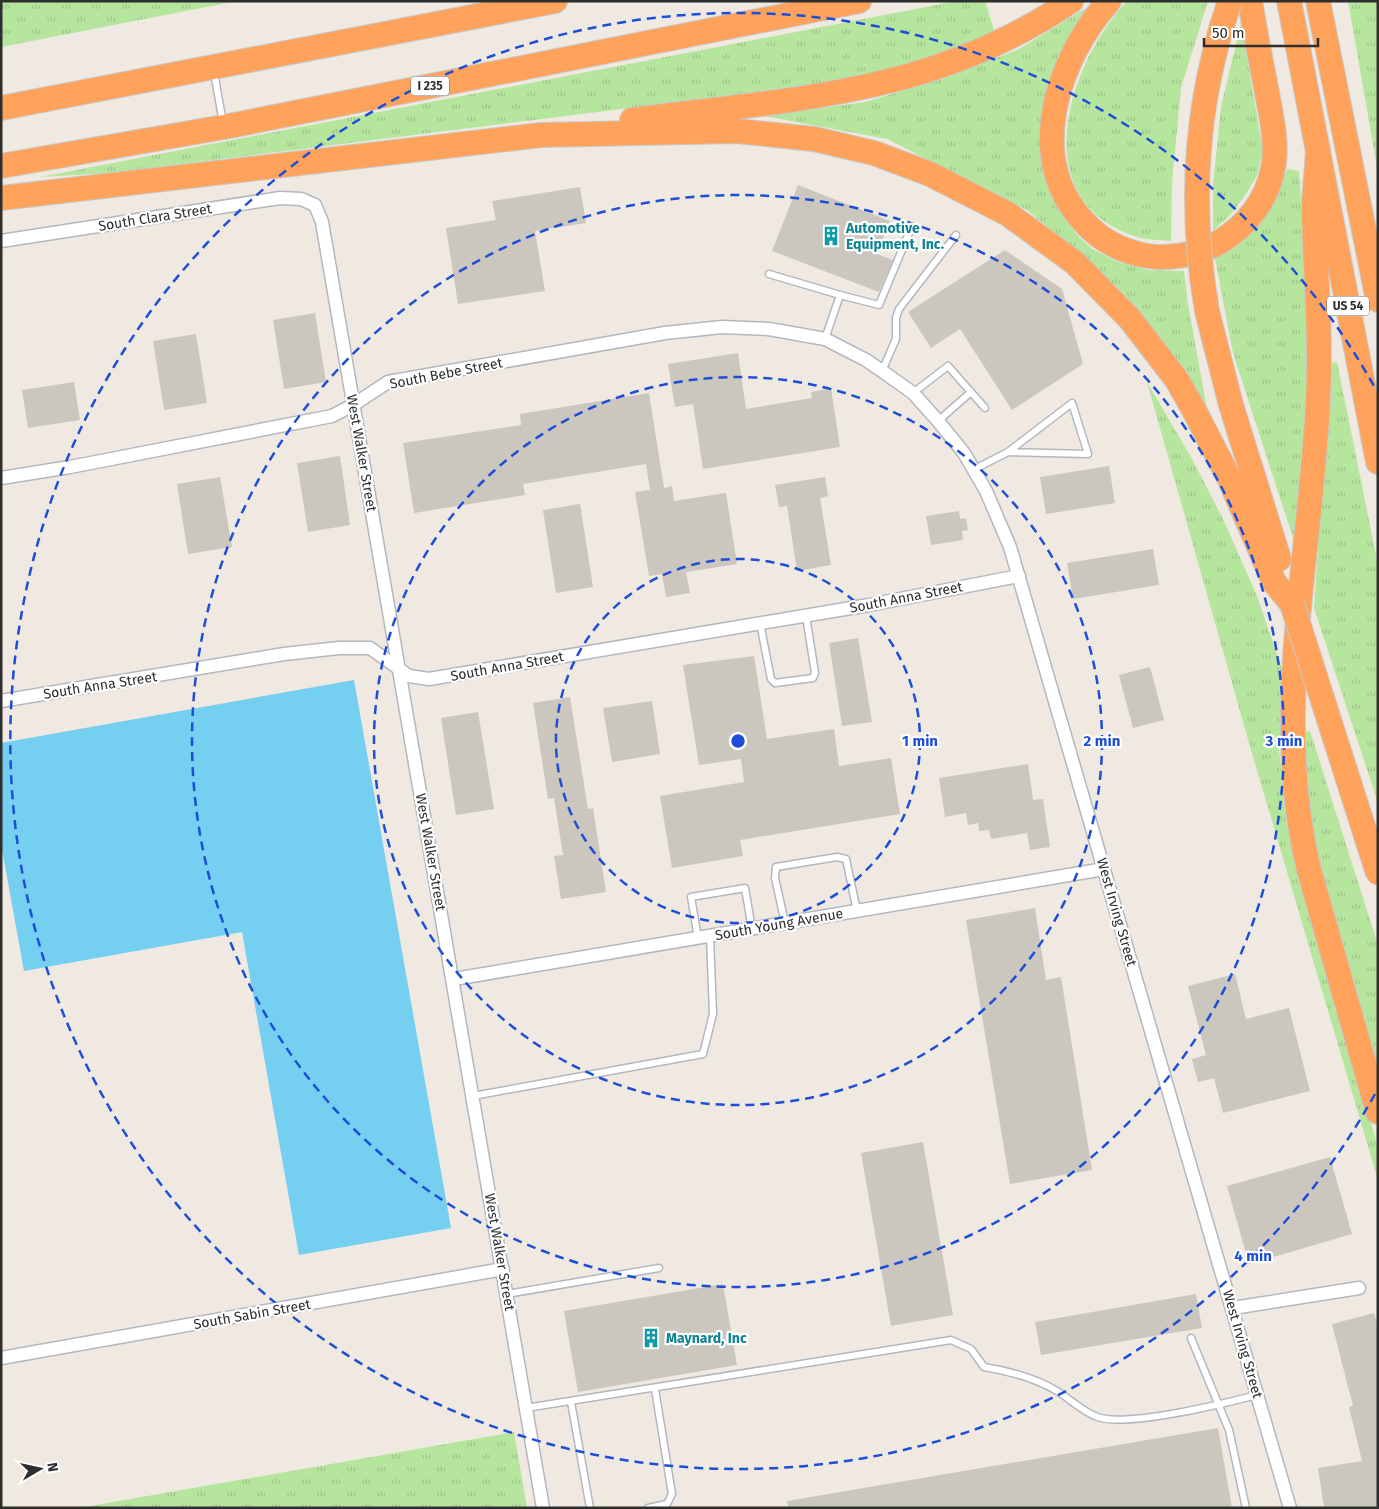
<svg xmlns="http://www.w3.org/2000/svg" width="1379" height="1509" font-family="'Fira Sans',sans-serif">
	<defs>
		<pattern id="grass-tufts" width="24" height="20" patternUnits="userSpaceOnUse" patternTransform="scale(1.25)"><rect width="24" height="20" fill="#b6e59e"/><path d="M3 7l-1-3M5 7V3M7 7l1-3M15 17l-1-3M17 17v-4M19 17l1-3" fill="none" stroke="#9dc588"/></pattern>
	</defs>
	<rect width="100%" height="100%" fill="#efe9e1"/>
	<g fill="url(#grass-tufts)">
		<path d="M1 1H237L1 47Z"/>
		<path d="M957 1H985L994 30 973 42 899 68 798 87 110 173 40 177Z"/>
		<path d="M1127 1H1208L1181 88 1172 183 1171 241C1161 240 1148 240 1137 237 1024 201 1067 65 1127 1Z"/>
		<path d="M1348 1H1378V173Z"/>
		<path d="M1086 8 1066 46 1043 161 1051 196 1077 235 1092 249 1116 261 1149 270 1184 271 1188 304 1208 415 1183 371 1143 316 1081 255 1027 210 887 139 764 116 865 102 942 79 1019 49Z"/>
		<path d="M1241 23 1263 150 1257 176 1244 197 1232 213 1213 231V185L1221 107Z"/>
		<path d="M1287 169 1299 171 1307 287 1309 388 1294 541 1233 353 1215 258 1254 231 1273 205Z"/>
		<path d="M1337 362 1378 565V803L1314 608 1330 363Z"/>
		<path d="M1147 382 1191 457 1223 519 1257 596 1283 672 1279 750 1288 818 1336 1001 1378 1147V1180L1251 750Z"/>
		<path d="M1310 731 1378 945V1074L1311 836 1301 733Z"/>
		<path d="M514 1432 527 1508H79Z"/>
	</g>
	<path fill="#75cff0" d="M354 680 451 1228 299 1255 242 932 24 971 1 844V743Z"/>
	<g fill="#cbc7bf">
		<path d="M798 185 890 221 877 254 893 260 879 292 772 251Z"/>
		<path d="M580 187 586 223 535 231 545 291 458 304 446 228 496 220 492 201Z"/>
		<path d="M1005 250 1062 289 1083 364 1012 410 960 329 931 348 908 312Z"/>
		<path d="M315 313 326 382 284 389 273 320Z"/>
		<path d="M196 334 207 403 164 410 153 341Z"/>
		<path d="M738 353 746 409 812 398 811 392 831 388 840 447 703 469 693 404 675 407 668 364Z"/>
		<path d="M74 382 80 420 28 428 22 390Z"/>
		<path d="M649 393 664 488 672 486 674 501 726 493 737 564 686 572 690 593 666 597 662 574 649 576 635 492 650 490 646 464 523 484 525 495 414 513 403 443 521 425 520 414Z"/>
		<path d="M340 456 350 525 308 532 297 463Z"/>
		<path d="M1109 466 1115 503 1046 514 1040 477Z"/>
		<path d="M220 477 232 547 188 554 177 484Z"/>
		<path d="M825 477 828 496 820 498 831 565 797 571 787 506 779 507 775 485Z"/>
		<path d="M580 504 593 587 556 593 543 510Z"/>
		<path d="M959 511 960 519 966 518 968 530 962 531 963 540 931 545 926 516Z"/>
		<path d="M1153 549 1159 585 1073 599 1067 563Z"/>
		<path d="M858 638 872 722 842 726 829 643Z"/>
		<path d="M754 656 767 739 834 729 839 766 891 758 900 814 740 840 743 856 672 868 660 796 744 782 741 759 699 765 683 665Z"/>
		<path d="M1150 667 1164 720 1133 728 1119 675Z"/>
		<path d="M570 697 588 809 593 808 606 892 561 899 554 856 563 855 554 798 548 799 533 703Z"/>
		<path d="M652 701 660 754 612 762 603 708Z"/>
		<path d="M478 712 494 809 456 815 441 718Z"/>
		<path d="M1028 764 1033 800 1043 799 1050 847 1030 850 1027 833 991 839 989 830 979 831 978 823 968 825 966 813 945 817 939 778Z"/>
		<path d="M1035 908 1046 980 1061 977 1092 1170 1010 1184 966 920Z"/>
		<path d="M1235 974 1246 1019 1289 1008 1310 1091 1223 1113 1214 1078 1198 1082 1192 1059 1206 1055 1188 986Z"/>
		<path d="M923 1142 953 1315 891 1326 861 1153Z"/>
		<path d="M1330 1157 1352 1234 1249 1264 1227 1186Z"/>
		<path d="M723 1284 737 1365 578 1392 564 1311Z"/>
		<path d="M1196 1294 1202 1328 1041 1355 1035 1322Z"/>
		<path d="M1374 1313 1378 1326V1508H1324L1318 1468 1362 1461 1349 1407 1353 1406 1332 1324Z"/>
		<path d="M1218 1428 1232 1508H788L787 1501Z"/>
	</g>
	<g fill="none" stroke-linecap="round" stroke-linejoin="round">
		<defs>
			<g id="service">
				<path d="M214 72 223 123"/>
				<path d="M769 274 840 295 825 339"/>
				<path d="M840 295 879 305 909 233"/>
				<path d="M882 371 896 339V318L899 309 956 235"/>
				<path d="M913 393 948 366 985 408"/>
				<path d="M938 421 971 392"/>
				<path d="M973 470 1008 452 1072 403 1088 454 1008 452"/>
				<path d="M760 623 771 679 775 683 813 678 815 673 806 616"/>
				<path d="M785 923 775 878 776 867 837 857 846 859 857 911"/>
				<path d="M698 938 691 897 745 888 752 929"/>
				<path d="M473 1096 703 1054 713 1014 710 936"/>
				<path d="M507 1294 659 1268"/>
				<path d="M1191 1338 1229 1430 1246 1508"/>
				<path d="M571 1402 590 1508"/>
				<path d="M526 1408 951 1340 971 1349 984 1367C1009 1371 1035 1378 1057 1391 1070 1399 1081 1410 1095 1416 1122 1429 1226 1403 1257 1395"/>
				<path d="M648 1508 667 1504 672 1494 655 1389"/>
			</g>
			<g id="minor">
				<path d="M1 241 280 198 301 199 315 205 322 222 543 1508"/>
				<path d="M1 478 70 467 332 416 353 405 388 382 665 333 722 327 769 329 825 339 866 360 882 371 913 393 938 421 964 453 986 491 1010 547 1290 1508"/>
				<path d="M1 701 284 654 339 648H370L409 676 429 679 869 605 1019 576"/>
				<path d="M454 979 1104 869"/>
				<path d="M1233 1308 1359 1288"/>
				<path d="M1 1358 503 1269"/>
			</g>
			<g id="motorway">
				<path d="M1109 1C1058 58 1024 157 1083 221 1100 240 1123 252 1148 256 1176 260 1208 252 1230 235 1254 217 1270 192 1274 162 1277 137 1270 111 1266 87 1260 58 1255 30 1250 1"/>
				<path d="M1289 1 1378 462"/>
				<path d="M1318 1 1378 300"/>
				<path d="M1 108 555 1"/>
				<path d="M632 120C791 99 933 95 1071 1"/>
				<path d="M1318 150C1317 173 1313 196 1314 218 1316 279 1321 339 1318 400 1311 556 1271 715 1309 870L1378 1112"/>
				<path d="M1 166 224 127 859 1"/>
				<path d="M1 198 541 135 737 131 814 139 874 153 930 174 1008 214 1075 263 1130 319 1177 380 1194 410 1230 480 1274 582 1292 604"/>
				<path d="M1207 311 1231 405 1279 559"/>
			</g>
		</defs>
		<use href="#service" stroke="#b4b7c1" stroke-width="9"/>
		<use href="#minor" stroke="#b4b7c1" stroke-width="15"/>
		<use href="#motorway" stroke="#c9c9c9" stroke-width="26"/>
		<use href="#service" stroke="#fff" stroke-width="6"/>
		<use href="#minor" stroke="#fff" stroke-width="12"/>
		<use href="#motorway" stroke="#ffa35c" stroke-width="24"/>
		<defs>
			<g id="motorway-bridge">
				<path d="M1207 311C1189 207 1195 102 1230 1"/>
				<path d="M1292 604 1378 873"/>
			</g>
		</defs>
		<use href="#motorway-bridge" stroke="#c9c9c9" stroke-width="26" stroke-linecap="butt"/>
		<use href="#motorway-bridge" stroke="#ffa35c" stroke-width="24"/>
	</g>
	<g fill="none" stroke="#1d4ed8" stroke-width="2.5" stroke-dasharray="9 6">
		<circle cx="738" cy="741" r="182"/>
		<circle cx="738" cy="741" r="364"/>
		<circle cx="738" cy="741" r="546"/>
		<path d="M1375 1094A728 728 0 1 1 1375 388"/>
	</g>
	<defs>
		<symbol id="building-bare" viewBox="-9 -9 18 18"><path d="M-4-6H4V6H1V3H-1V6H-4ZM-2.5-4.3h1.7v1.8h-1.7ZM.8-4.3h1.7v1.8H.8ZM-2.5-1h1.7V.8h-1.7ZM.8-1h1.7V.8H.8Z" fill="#0f9aa8" stroke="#fff" stroke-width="2.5" paint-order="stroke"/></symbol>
	</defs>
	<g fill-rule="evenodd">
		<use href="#building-bare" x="817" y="222" width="28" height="28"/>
		<use href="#building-bare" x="637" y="1324" width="28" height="28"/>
	</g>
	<g text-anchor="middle" stroke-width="4.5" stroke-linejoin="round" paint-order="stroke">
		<g fill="#fff" stroke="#6d6d6d" stroke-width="1">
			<rect x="411" y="76.5" width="38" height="19" rx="4"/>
			<rect x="1327" y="296.5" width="42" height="19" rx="4"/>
		</g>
		<g font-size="12" font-weight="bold" fill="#2e2e2e">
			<text x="430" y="90">I 235</text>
			<text x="1348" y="310">US 54</text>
		</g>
		<g font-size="14" fill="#2e2e2e" stroke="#fff">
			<text transform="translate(155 217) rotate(-9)" y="5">South Clara Street</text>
			<text transform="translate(446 373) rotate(-11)" y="5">South Bebe Street</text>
			<text transform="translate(362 453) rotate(80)" y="5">West Walker Street</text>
			<text transform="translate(906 597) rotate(-11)" y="5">South Anna Street</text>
			<text transform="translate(507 666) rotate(-10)" y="5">South Anna Street</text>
			<text transform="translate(100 685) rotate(-9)" y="5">South Anna Street</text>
			<text transform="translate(431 852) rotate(80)" y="5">West Walker Street</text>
			<text transform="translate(1117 912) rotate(74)" y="5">West Irving Street</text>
			<text transform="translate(779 924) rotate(-10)" y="5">South Young Avenue</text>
			<text transform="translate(500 1252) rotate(80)" y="5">West Walker Street</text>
			<text transform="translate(252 1314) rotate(-10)" y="5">South Sabin Street</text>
			<text transform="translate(1243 1344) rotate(74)" y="5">West Irving Street</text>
		</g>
		<g font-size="14" font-weight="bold" fill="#0d838f" stroke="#fff" text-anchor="start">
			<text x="846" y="233">Automotive<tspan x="846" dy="16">Equipment, Inc.</tspan></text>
			<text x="666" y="1343">Maynard, Inc</text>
		</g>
	</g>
	<circle cx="738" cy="741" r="8" fill="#1d4ed8" stroke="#fff" stroke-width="2.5"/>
	<g font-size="15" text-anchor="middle" font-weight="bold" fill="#1d4ed8" stroke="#fff" stroke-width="4.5" stroke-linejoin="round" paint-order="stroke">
		<text x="920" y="746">1 min</text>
		<text x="1102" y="746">2 min</text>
		<text x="1284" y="746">3 min</text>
		<text x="1253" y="1261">4 min</text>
	</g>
	<rect width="1379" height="1509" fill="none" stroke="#2e2e2e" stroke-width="5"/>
	<g transform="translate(40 1469) rotate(81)" stroke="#ffffff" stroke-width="4" paint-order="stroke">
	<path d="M0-4L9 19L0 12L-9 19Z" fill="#2e2e2e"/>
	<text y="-8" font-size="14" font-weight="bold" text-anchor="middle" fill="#2e2e2e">N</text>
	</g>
	<path d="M1204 38v8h114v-8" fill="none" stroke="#2e2e2e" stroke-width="2.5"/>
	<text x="1212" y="38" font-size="15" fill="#2e2e2e" stroke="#ffffff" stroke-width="4" paint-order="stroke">50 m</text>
</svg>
